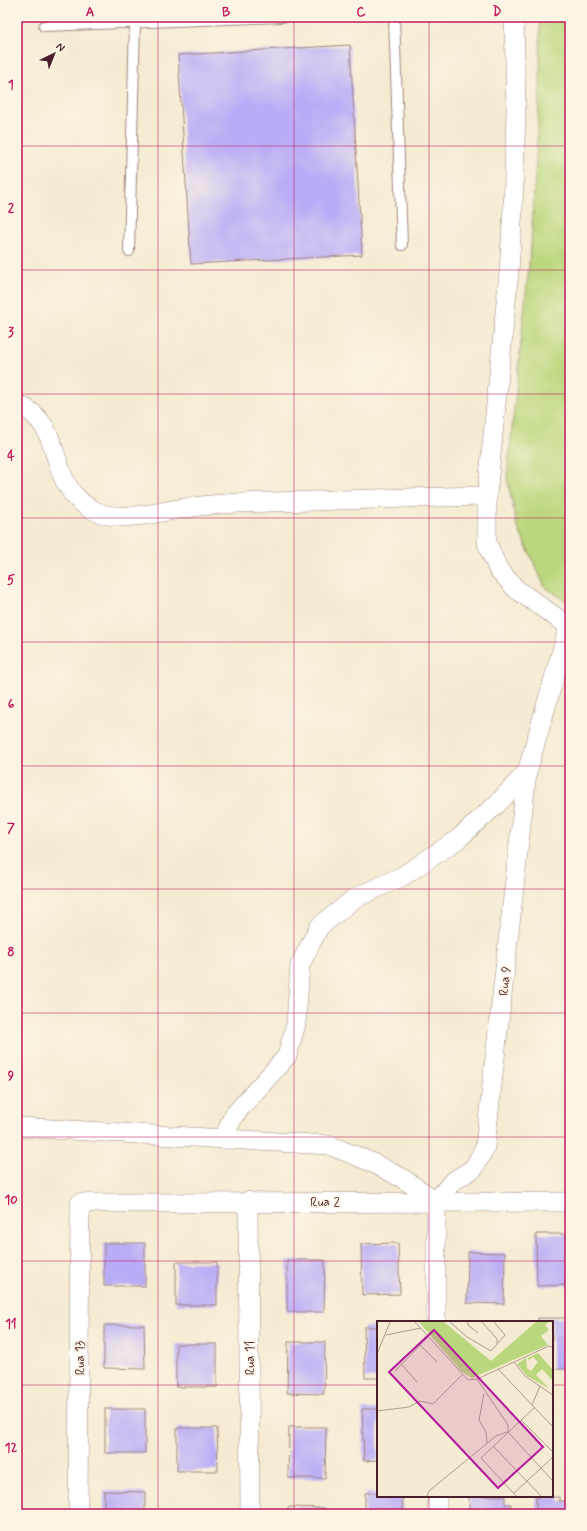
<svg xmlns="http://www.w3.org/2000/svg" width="587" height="1531" font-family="Mynerve,sans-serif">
	<rect width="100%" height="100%" fill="#fcf5e5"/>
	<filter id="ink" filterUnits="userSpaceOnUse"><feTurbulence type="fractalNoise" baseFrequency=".025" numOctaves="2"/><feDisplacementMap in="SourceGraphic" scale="8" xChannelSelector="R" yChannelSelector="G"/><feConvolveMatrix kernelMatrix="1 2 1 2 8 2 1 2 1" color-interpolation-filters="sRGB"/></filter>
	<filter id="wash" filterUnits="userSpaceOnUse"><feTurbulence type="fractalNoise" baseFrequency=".012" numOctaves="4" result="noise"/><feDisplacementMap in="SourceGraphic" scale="16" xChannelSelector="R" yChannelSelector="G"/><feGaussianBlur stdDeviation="0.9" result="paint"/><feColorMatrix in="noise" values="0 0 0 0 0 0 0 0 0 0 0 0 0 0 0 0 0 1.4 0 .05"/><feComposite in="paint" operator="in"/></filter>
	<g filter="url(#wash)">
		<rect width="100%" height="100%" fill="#f5ebd2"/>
		<path fill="#bbd77d" stroke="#827b54" d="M540 17H570V604L545 587 517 526 507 477 531 245 540 86Z"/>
		<g id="blocks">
			<g fill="#b9acf6">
				<path d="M350 45 362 255 191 264 178 55Z"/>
				<path d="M536 1234H570V1285L537 1286Z"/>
				<rect x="104" y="1243" width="41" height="43"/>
				<path d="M398 1243 400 1294 362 1295 361 1244Z"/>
				<path d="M468 1252 505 1253 504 1304 467 1303Z"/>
				<path d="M287 1260H325L324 1312H287Z"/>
				<rect x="176" y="1262" width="41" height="43"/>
				<path d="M538 1318H570V1369H552V1322H538Z"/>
				<path d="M104 1325H144L145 1369 104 1368Z"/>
				<path d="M364 1327H378V1378H365Z"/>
				<path d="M288 1342H325L324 1394 287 1393Z"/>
				<rect x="176" y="1344" width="41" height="43"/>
				<rect x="105" y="1409" width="40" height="44"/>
				<path d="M362 1409H378V1460L364 1461Z"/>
				<path d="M289 1427H326L325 1478H288Z"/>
				<path d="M177 1428H217L218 1471H177Z"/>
				<path d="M104 1491 145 1492V1514H104Z"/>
				<path d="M365 1493H378V1496H402L403 1514H365Z"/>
				<path d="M469 1496H505V1504H511V1514H469Z"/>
				<path d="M536 1497H559V1501H570V1514H536Z"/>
				<path d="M288 1507 325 1508V1514H288Z"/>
				<rect x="176" y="1510" width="41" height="4"/>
			</g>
		</g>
	</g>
	<g filter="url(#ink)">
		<use href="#blocks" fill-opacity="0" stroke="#a0857e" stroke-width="1"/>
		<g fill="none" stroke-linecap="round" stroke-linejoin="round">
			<defs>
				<g id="service">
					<path d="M394 17 402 245"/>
					<path d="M44 26 283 17"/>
					<path d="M129 251 135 23"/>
				</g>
				<g id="minor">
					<path d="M514 17 516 111 513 207 509 272 487 496V543L498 569 516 589 570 627"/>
					<path d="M17 404C69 426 43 484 93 510 120 524 156 512 185 508 227 502 269 502 312 501 370 499 429 497 487 496"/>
					<path d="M17 1127 329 1145 371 1162 402 1178 436 1201"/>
					<path d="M223 1139 234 1115 287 1056 296 1024 300 965 319 927 355 898 403 876 458 839 497 804 527 772"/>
					<path d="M248 1201 250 1514"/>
					<path d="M436 1322V1201L452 1182 474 1168 485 1147 527 772 569 626"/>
					<path d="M437 1496V1514"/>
					<path d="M78 1514 80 1203 570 1202"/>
				</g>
			</defs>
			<use href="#service" stroke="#a0857e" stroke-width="12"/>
			<use href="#minor" stroke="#a0857e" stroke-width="20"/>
			<use href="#service" stroke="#fff" stroke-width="10"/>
			<use href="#minor" stroke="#fff" stroke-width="19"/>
		</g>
	</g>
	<path fill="none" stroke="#c2185b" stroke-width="1" stroke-opacity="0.55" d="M158 17V1514M294 17V1514M429 17V1322M17 146H570M17 270H570M17 394H570M17 518H570M17 642H570M17 766H570M17 889H570M17 1013H570M17 1137H570M17 1261H570M17 1385H378M552 1385H570M429 1496V1514"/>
	<g text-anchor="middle" stroke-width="3.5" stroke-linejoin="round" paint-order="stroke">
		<g font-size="13" fill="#4a1f2b" stroke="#fcf5e5">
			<text transform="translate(504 981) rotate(-84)" y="5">Rua 9</text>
			<text x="325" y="1206">Rua 2</text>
			<text transform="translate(79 1358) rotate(-90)" y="5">Rua 13</text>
			<text transform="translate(249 1358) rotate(-90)" y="5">Rua 11</text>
		</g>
	</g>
	<g transform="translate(377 1321)">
		<rect width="176" height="176" fill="#f5ebd2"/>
		<path d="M42 1H67L114 40 159 1H172L168 4 172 9 164 15 171 24 95 57 85 51ZM161 32 176 49V60L165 48 159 54 173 68 150 55 140 43 149 37 150 47 154 50 161 41 156 36 152 39 150 37Z" fill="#bbd77d"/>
		<path fill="none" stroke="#b1998f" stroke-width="1" d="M38 1 91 59 100 58 172 25 176 26M73 1 90 16 114 30 120 23V18L105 1M91 1V4L101 12M117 1 128 14 121 22M9 14 44 7M43 24 60 41M0 33 13 1M137 41 148 55 176 74M24 43 40 61M121 48 176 106M18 50 52 15M100 58 131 104V111L176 160M107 73 102 99 109 111 110 122M155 84 163 65M0 90 32 86 43 80 56 83 85 54M144 99 176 131M116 125 164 175M137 172 176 136M50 175 52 170 119 115 130 111M139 175 104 137 158 86"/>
		<path fill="#b5179e" fill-opacity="0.15" stroke="#b5179e" stroke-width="2" d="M57 9 166 126 121 167 12 51Z"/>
		<rect width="176" height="176" fill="none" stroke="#4a1f2b" stroke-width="2"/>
	</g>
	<rect width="587" height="1531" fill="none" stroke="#fcf5e5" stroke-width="44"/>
	<g transform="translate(54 54) rotate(43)" stroke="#fcf5e5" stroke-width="3" paint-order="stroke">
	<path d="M0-3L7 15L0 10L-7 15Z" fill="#4a1f2b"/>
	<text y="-6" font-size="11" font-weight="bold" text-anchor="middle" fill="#4a1f2b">N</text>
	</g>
	<rect x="22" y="22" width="543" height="1487" fill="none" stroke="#c2185b" stroke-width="1.5"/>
	<g font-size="13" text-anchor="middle" font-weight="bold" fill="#c2185b">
		<text x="90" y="16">A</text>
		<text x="226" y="16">B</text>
		<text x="361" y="16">C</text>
		<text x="497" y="16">D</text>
		<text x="11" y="89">1</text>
		<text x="11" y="212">2</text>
		<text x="11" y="336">3</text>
		<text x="11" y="460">4</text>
		<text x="11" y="584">5</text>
		<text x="11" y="708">6</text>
		<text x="11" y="832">7</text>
		<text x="11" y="956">8</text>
		<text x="11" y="1080">9</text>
		<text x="11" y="1204">10</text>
		<text x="11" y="1328">11</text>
		<text x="11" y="1452">12</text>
	</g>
</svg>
